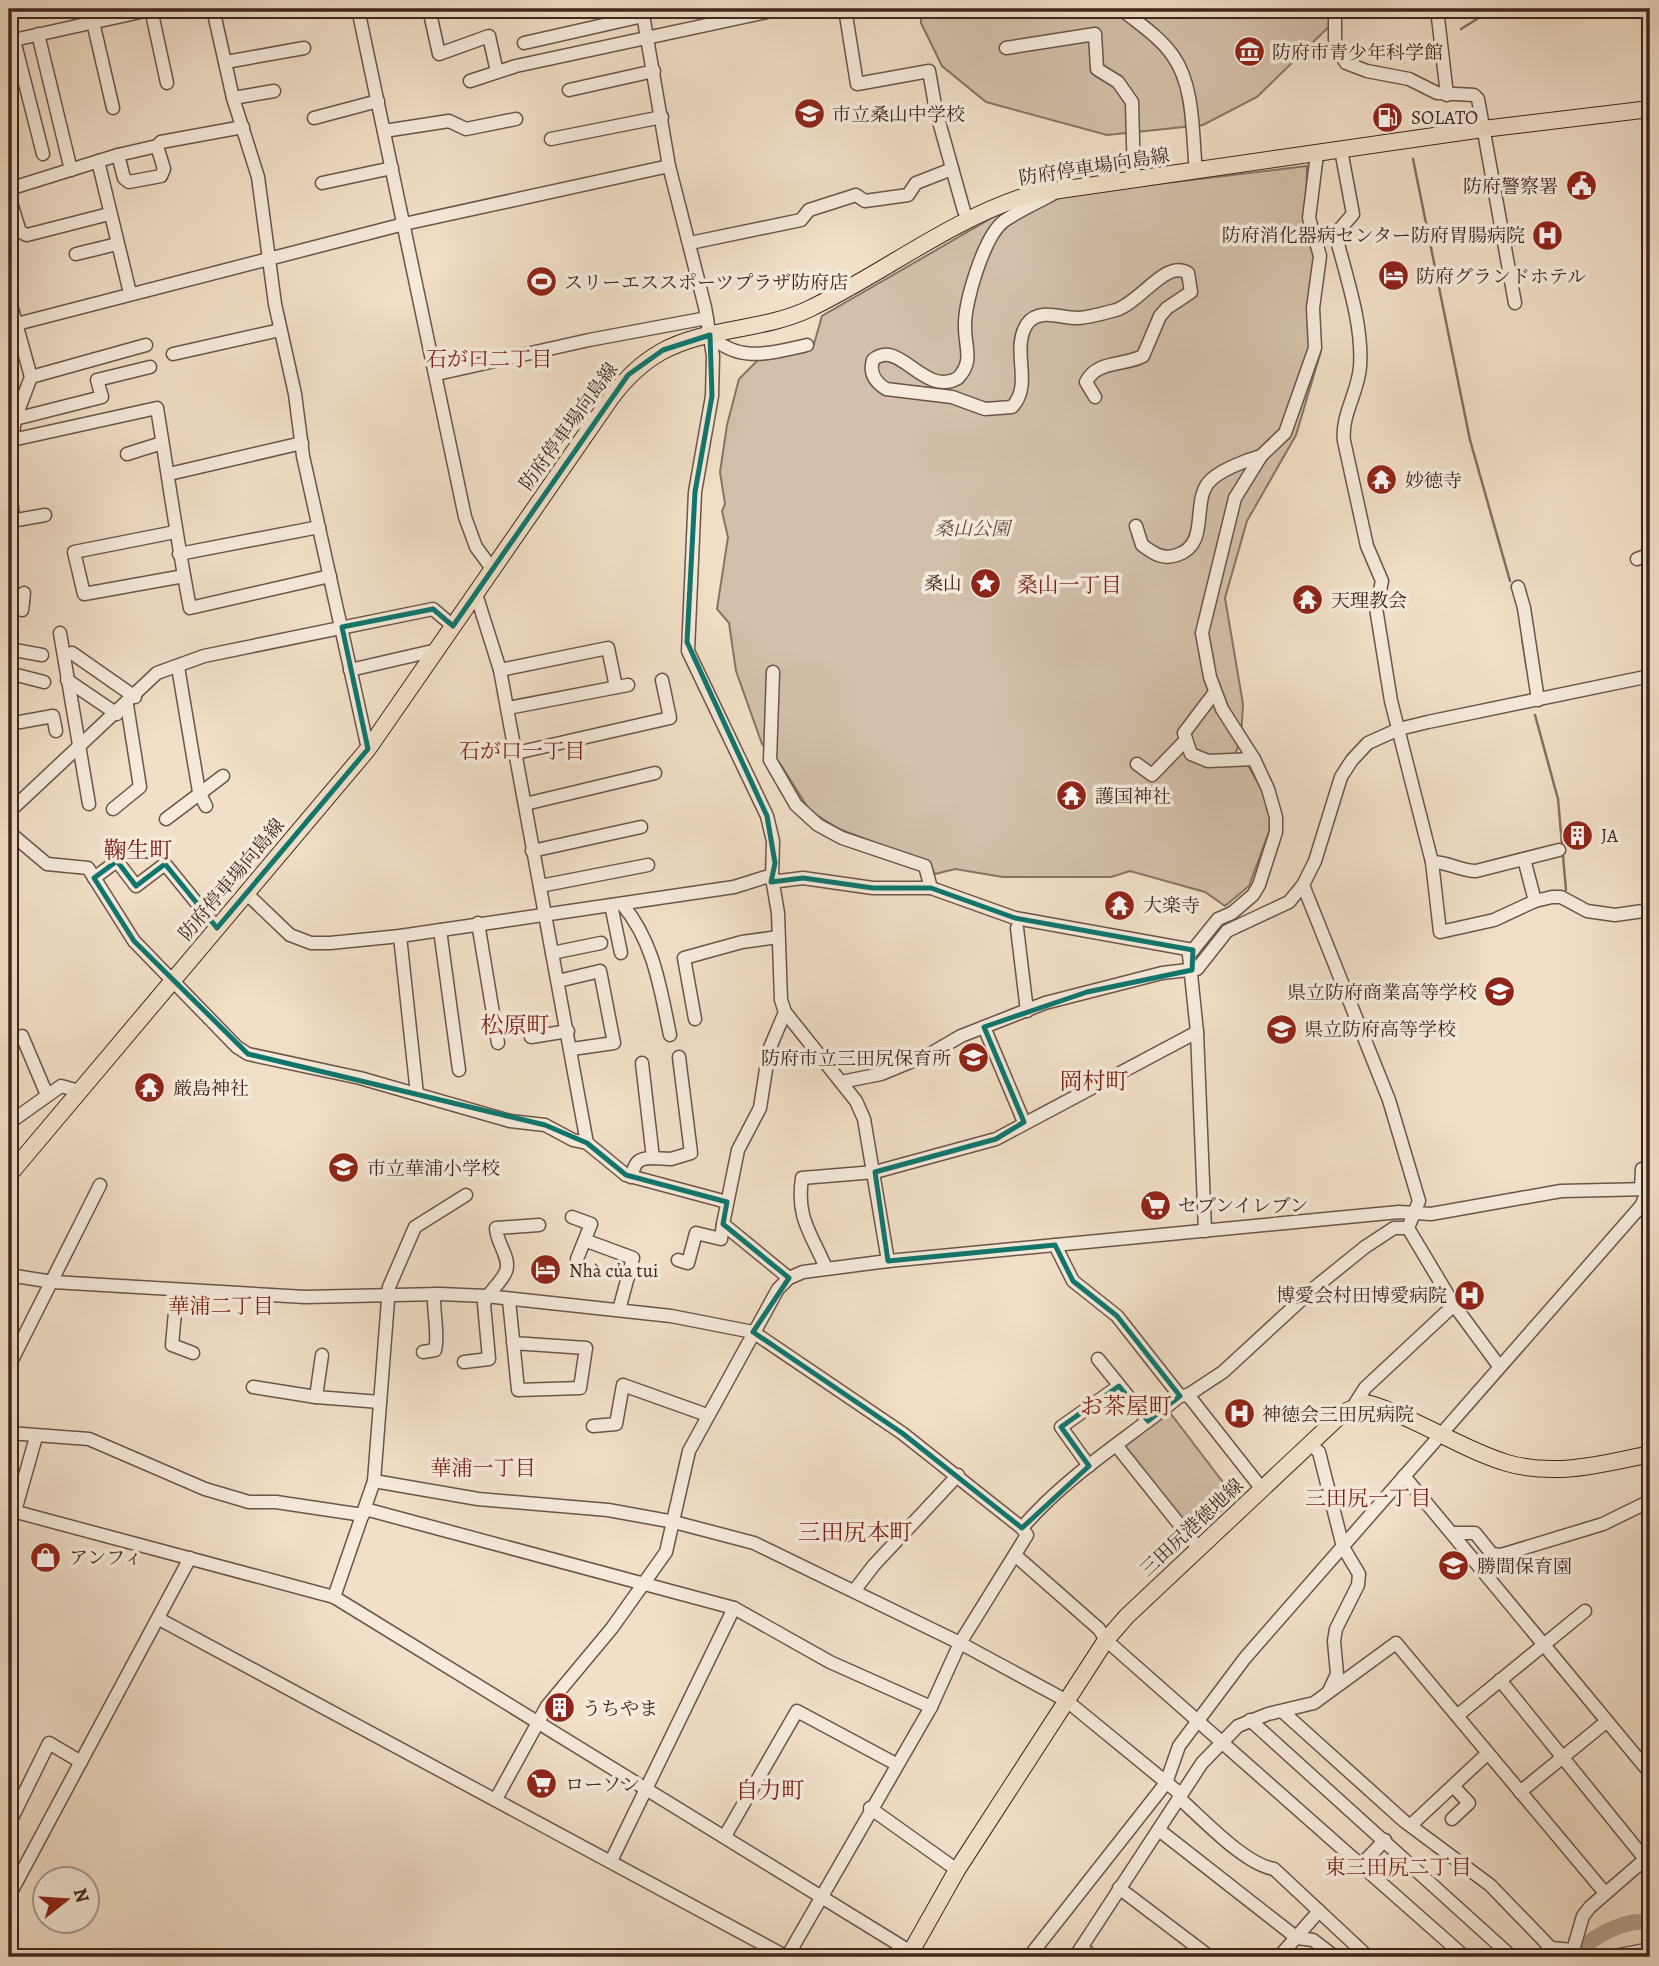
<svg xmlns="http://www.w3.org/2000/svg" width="1659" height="1966" font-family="Alegreya,'Noto Serif JP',serif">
	<rect width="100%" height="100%" fill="#f1dfc7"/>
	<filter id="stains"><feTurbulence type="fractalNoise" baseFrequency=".00286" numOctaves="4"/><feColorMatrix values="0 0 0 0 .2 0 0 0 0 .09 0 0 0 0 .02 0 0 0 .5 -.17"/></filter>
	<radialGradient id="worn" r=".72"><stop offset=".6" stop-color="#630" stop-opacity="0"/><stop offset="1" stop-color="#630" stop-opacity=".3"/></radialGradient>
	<g fill="#d3c0aa" stroke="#897364" stroke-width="2">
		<path d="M921 9H1347L1257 97 1203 125 1107 135 986 102 942 66 921 23Z"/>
		<path d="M1307 166 1306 224 1318 262 1313 295 1321 351 1296 435 1247 521 1225 598 1243 704 1241 737 1232 764 1248 765 1269 803 1270 829 1249 886 1225 906 1205 892 1130 871 1111 877H1003L955 869 935 874 927 862 839 829 810 811 781 765 762 744 736 671 729 623 717 609 728 537 722 511 725 504 720 472 727 425 739 379 758 360 814 344 822 316 1002 212 1057 196Z"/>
		<path d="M1168 1410 1235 1498 1194 1534 1120 1446Z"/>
	</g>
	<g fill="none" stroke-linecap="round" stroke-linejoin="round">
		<g stroke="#856f60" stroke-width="2.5">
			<path d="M1461 29 1493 9"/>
			<path d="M1413 159 1470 440 1510 581"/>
			<path d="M1522 637 1527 669"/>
			<path d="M1535 715 1558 799 1566 890"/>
		</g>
		<path stroke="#b4a08d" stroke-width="16" d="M1566 1957C1588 1943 1622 1916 1650 1923"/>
		<defs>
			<g id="minor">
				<path d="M151 9 167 83"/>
				<path d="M213 9 233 98 258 177 275 304 295 394 303 456 368 749"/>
				<path d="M358 9 465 517 476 547 493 570"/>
				<path d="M642 9 669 166 705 307 713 356 712 396 695 492 688 651 767 816 773 841 772 878 778 913 781 1000 785 1012 856 1101 864 1119 888 1261"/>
				<path d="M845 9 857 84 929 71 936 111 964 211"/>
				<path d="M1121 9C1138 23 1160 37 1173 56 1195 87 1192 135 1196 171"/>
				<path d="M1335 9V46L1346 63 1367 71 1409 79 1437 93 1474 95 1478 99 1515 303"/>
				<path d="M1437 9 1447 95"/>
				<path d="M431 18 439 54 489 36 497 72"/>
				<path d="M93 22 113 108"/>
				<path d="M38 34 71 170"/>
				<path d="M14 40 43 154"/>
				<path d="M9 41 154 9"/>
				<path d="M524 43 643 16"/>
				<path d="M1006 48 1095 34 1097 69 1118 82 1132 102 1134 180"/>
				<path d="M226 62 304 48"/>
				<path d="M470 81 516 66 781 9"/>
				<path d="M569 90 654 71"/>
				<path d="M233 98 274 91"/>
				<path d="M314 118 378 101"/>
				<path d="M384 131 449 121 466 129 516 119"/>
				<path d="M551 139 662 117"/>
				<path d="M1341 150 1353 214 1340 229 1338 244C1348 282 1363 327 1360 367 1358 393 1341 415 1344 441L1367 546 1382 581 1376 608 1391 701 1432 862 1440 932 1494 920 1535 901 1552 897H1561L1587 911 1615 915 1650 910"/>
				<path d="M118 155 124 178 129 182 161 176 164 169 157 146"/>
				<path d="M98 161 130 293"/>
				<path d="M322 183 392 168"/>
				<path d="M9 189 118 155 157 146 161 142 243 127"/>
				<path d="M1056 192C1039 202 1019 210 1004 221 984 236 964 303 965 327 965 348 974 361 958 378 924 398 899 337 873 360 869 373 875 382 886 389L952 397 985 409 1012 407C1034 384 1010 350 1027 324 1039 307 1063 319 1079 318 1091 317 1105 313 1116 310 1142 301 1166 259 1188 273L1191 292 1167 308 1160 316 1143 356C1124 366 1097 360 1086 382L1095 397"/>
				<path d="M9 196 20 232 27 235 109 214"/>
				<path d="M690 243 801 220 809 210 856 195 865 201 908 195 916 183 952 169"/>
				<path d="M76 254 117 244"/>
				<path d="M9 298 31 377 15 419 9 466"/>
				<path d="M9 326 404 224 669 166"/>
				<path d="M710 335C739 364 771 353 807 345"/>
				<path d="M173 354 280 330"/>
				<path d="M437 374 589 340 707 318"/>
				<path d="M31 377 146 345"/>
				<path d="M15 419 102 397 97 380 150 367"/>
				<path d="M12 440 157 408C168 475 177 541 190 608L330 576"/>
				<path d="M127 454 162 443"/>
				<path d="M169 474 302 443"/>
				<path d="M9 483 13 517 9 524"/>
				<path d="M13 517 17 520 45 515"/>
				<path d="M1136 526 1142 545C1153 553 1162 560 1177 555 1212 544 1189 498 1212 479 1223 469 1247 460 1261 456"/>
				<path d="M175 532 74 552 84 594 184 576"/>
				<path d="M179 554 319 527"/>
				<path d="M1637 559 1650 554"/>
				<path d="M1518 587 1524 608 1538 700"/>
				<path d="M476 594 500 670 587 1143"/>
				<path d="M9 600 23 602"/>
				<path d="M22 610 24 593"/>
				<path d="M60 633 89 804"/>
				<path d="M9 649 42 655"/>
				<path d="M72 653 135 697"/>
				<path d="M178 667 199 792 206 806"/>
				<path d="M350 670 437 650"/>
				<path d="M500 670 608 648 616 687"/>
				<path d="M773 672 770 760 796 805 818 825 842 838 925 866 931 888"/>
				<path d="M9 673 44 682"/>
				<path d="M67 680 117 714"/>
				<path d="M1215 692 1184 733 1191 754 1208 761 1254 759"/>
				<path d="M508 708 628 685"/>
				<path d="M9 724 53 716 56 731"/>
				<path d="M516 753 670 718 662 680"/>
				<path d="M1137 764 1152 775 1185 741"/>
				<path d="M525 804 655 773"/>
				<path d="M113 809 140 787 127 705"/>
				<path d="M9 812 157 673 204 656 433 609 453 626"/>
				<path d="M166 819 223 776"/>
				<path d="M9 832 47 864 88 868 134 941 237 1047 248 1054 360 1078 510 1121 545 1125 573 1140 587 1143 626 1175 727 1202"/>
				<path d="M532 851 641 827"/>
				<path d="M1524 859 1535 901"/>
				<path d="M1432 862C1449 862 1460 871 1476 871L1559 850"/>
				<path d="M94 878 117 861 136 886 165 864 217 928"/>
				<path d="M1303 885 1389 1100 1419 1201 1408 1228 1454 1305 1499 1366"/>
				<path d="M540 886 648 865"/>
				<path d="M246 893 290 935 311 943H330L400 936 734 887 766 877 779 881 803 878 873 888H931L1015 918 1193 950"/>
				<path d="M622 904C654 942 660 987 670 1035"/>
				<path d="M611 905 621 953"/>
				<path d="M478 923 498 1043"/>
				<path d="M1017 928 1027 1011"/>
				<path d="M440 930 459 1070"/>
				<path d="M400 936 417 1094"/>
				<path d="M552 953 601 943"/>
				<path d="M558 981 600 971 614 1043 572 1049"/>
				<path d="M785 1012 769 1050 760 1108 738 1150 723 1224 789 1278"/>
				<path d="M695 1019 684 958 742 942 778 937"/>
				<path d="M984 1027 1024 1122"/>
				<path d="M22 1036 47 1095"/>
				<path d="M531 1037 568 1031"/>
				<path d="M642 1063 653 1158 671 1159 691 1153 679 1057"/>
				<path d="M841 1082 881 1074 930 1054 961 1036 1045 1003 1162 973 1197 969 1227 931 1289 902 1303 885 1315 861 1341 777 1352 760 1368 743 1399 729 1428 722 1650 676"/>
				<path d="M9 1123 61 1086 79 1091"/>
				<path d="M631 1177C635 1162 638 1158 653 1158"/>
				<path d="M1641 1189 1642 1169 1650 1167"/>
				<path d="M1645 1194 1650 1217"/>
				<path d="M572 1217 591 1224 577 1259"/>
				<path d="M1205 1231 1197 1032 1189 955 1218 919 1232 913 1253 895 1259 885 1276 832V817L1268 789 1254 759 1222 709 1210 677 1202 633 1235 498 1261 456 1285 433 1315 348 1313 308 1320 256 1309 218 1317 154"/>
				<path d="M587 1241 633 1258 619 1310"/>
				<path d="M1055 1245 1073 1281 1117 1316 1180 1396"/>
				<path d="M678 1260 688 1263 696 1233 721 1239 723 1224"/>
				<path d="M826 1268C811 1233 796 1218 802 1178L875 1172 996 1139 1197 1032"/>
				<path d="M9 1275 53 1282 305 1297 440 1294 486 1296 671 1316 753 1332 902 1433 1022 1528 1027 1535 960 1643 931 1707 787 1957"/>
				<path d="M177 1290 172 1345 193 1353"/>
				<path d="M509 1300 518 1390 580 1388 586 1348 513 1343"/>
				<path d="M423 1352 435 1350C439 1336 433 1310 434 1294"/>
				<path d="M1098 1359 1148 1421"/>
				<path d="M464 1362 489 1359 484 1304C488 1291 501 1284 506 1271 511 1258 496 1242 496 1228L539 1225"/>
				<path d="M9 1366 100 1185"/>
				<path d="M253 1387 316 1397 380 1402"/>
				<path d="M1188 1395 1262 1489"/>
				<path d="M316 1397 322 1355"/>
				<path d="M1353 1407 1365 1388 1454 1305"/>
				<path d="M593 1426 616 1424 623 1385 707 1415"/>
				<path d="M9 1433 89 1439 205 1489 249 1502H276L363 1515"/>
				<path d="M1310 1444 1319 1452 1343 1547 1359 1574 1358 1585 1336 1629 1334 1641 1337 1674 1329 1691"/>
				<path d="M1116 1445 1199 1549"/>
				<path d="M1089 1466 1061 1427 1119 1386"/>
				<path d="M1404 1476 1650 1773"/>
				<path d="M374 1481 478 1499 608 1510 674 1522 754 1543 960 1643 1067 1701 1178 1792 1179 1798C1203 1819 1244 1864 1274 1869L1365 1954 1364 1957"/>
				<path d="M365 1509 734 1608 830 1662 931 1707"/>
				<path d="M9 1510 334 1597 919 1957"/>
				<path d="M15 1511 36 1437"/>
				<path d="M1022 1528C1066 1476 1127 1439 1180 1396L1188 1395 1223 1372 1313 1289 1365 1247 1394 1228H1408"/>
				<path d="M1453 1533H1475L1492 1554 1501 1555 1603 1524 1650 1501"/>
				<path d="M1015 1555 1099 1629 1106 1640 1465 1957"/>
				<path d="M854 1591 874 1565 958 1475"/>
				<path d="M334 1597 374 1481 389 1287 415 1227 466 1195"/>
				<path d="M159 1619 787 1957"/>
				<path d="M1500 1680 1645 1859"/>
				<path d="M1283 1712 1404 1821 1490 1885 1551 1948 1573 1950"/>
				<path d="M1458 1715 1585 1611"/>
				<path d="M1250 1720 1512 1957"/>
				<path d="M1520 1792 1606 1722"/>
				<path d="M496 1799 547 1706 612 1628 666 1552 689 1451 778 1289 789 1278 803 1272 888 1261 1399 1212 1431 1214 1561 1191 1650 1189"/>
				<path d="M870 1808 957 1870"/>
				<path d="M1452 1819 1469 1803 1453 1786"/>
				<path d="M9 1824 49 1743 81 1762"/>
				<path d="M1411 1825 1488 1753"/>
				<path d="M1159 1830 1297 1938 1313 1940 1335 1957"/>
				<path d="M725 1836 797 1711 896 1764"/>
				<path d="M611 1861 734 1608"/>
				<path d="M1361 1865 1385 1840"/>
				<path d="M1119 1888 1210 1957"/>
				<path d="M9 1896 190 1558"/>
				<path d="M1081 1948 1094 1957"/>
				<path d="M1029 1957 1166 1783 1179 1746 1245 1658 1641 1206 1645 1197"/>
				<path d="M1075 1957 1202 1763 1238 1726 1268 1714 1314 1703 1396 1643 1605 1893"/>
				<path d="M1279 1957 1319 1911"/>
				<path d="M1540 1957 1551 1948"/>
				<path d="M1571 1957 1583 1916 1590 1907 1650 1855"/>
				<path d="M1609 1957 1650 1949"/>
			</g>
			<g id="major">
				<path d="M9 1175 368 749 611 398C625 379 640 364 661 352 706 327 763 331 809 309 884 273 952 218 1032 194L1483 129 1650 109"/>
				<path d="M908 1957 957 1870 1106 1640 1127 1616 1344 1412 1366 1403 1374 1405C1420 1420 1461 1449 1507 1463 1555 1477 1603 1464 1650 1454"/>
			</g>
		</defs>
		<use href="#minor" stroke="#6c5448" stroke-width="15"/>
		<use href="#major" stroke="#3f261d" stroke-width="18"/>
		<use href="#minor" stroke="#f6eadb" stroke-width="12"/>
		<use href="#major" stroke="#f1dfc7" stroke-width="16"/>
	</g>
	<path fill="none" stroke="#0f766e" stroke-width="5" stroke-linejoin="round" d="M710 335 712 396 695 492 687 642 767 816 775 863 771 882 803 878 873 888H931L1015 918 1193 950 1192 970 1087 992 984 1027 1024 1122 996 1139 875 1172 888 1261 1055 1245 1073 1281 1117 1316 1180 1396 1148 1421 1119 1386 1061 1427 1089 1466 1022 1528 902 1433 753 1332 789 1278 723 1224 727 1202 626 1175 587 1143 545 1125 248 1054 134 941 94 878 117 861 136 886 165 864 217 928 368 749 342 627 433 609 453 626 628 375 663 350Z"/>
	<defs>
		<symbol id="museum-disc" viewBox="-11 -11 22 22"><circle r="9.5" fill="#8f2418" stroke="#f6eadb"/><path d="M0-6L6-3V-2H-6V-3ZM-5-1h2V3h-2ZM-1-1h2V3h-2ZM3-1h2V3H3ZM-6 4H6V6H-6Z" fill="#fff"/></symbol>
		<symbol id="school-disc" viewBox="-11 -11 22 22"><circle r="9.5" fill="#8f2418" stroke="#f6eadb"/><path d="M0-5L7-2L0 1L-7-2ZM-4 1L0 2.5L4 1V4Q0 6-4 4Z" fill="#fff"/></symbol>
		<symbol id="fuel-disc" viewBox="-11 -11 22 22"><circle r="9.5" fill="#8f2418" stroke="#f6eadb"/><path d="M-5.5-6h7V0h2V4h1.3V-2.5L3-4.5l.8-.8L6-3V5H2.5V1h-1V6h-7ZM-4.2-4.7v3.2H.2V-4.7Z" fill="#fff"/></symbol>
		<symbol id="civic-disc" viewBox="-11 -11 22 22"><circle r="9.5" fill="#8f2418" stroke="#f6eadb"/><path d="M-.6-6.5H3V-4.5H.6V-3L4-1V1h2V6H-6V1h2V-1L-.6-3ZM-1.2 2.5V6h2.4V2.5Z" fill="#fff"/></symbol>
		<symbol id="hospital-disc" viewBox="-11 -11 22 22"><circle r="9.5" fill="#8f2418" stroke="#f6eadb"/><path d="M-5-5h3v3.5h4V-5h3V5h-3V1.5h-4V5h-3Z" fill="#fff"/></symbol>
		<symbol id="hotel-disc" viewBox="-11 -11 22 22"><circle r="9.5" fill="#8f2418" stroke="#f6eadb"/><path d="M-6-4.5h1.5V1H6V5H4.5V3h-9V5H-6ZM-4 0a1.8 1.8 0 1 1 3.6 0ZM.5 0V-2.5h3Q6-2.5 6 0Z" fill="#fff"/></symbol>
		<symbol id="stadium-disc" viewBox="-11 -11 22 22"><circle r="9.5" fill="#8f2418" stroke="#f6eadb"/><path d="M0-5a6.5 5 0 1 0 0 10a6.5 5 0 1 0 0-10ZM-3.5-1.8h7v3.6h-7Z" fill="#fff"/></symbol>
		<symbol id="temple-disc" viewBox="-11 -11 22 22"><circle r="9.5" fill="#8f2418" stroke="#f6eadb"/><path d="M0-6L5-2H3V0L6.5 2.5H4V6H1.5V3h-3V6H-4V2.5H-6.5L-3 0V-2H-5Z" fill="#fff"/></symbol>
		<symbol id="sight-disc" viewBox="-11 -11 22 22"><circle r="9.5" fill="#8f2418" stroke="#f6eadb"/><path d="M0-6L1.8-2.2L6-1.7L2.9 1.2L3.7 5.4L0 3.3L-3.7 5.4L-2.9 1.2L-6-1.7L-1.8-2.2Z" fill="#fff"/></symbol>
		<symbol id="building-disc" viewBox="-11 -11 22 22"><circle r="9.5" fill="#8f2418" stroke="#f6eadb"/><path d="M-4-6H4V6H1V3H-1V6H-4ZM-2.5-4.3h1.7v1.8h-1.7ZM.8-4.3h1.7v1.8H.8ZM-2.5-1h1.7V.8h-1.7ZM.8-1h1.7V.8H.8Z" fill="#fff"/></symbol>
		<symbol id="supermarket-disc" viewBox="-11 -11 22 22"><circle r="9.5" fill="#8f2418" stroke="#f6eadb"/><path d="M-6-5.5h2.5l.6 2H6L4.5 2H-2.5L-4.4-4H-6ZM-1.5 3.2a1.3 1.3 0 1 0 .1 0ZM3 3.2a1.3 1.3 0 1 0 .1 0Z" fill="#fff"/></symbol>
		<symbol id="shop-disc" viewBox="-11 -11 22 22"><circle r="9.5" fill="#8f2418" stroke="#f6eadb"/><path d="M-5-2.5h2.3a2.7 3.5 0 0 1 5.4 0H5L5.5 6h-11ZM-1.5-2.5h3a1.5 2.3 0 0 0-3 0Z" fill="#fff"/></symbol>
	</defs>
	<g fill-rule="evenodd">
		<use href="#museum-disc" x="1232" y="34" width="35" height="35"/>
		<use href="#school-disc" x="792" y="96" width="35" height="35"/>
		<use href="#fuel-disc" x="1370" y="100" width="35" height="35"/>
		<use href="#civic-disc" x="1564" y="168" width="35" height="35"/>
		<use href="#hospital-disc" x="1530" y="218" width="35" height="35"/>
		<use href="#hotel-disc" x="1376" y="258" width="35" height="35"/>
		<use href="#stadium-disc" x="524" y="264" width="35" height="35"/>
		<use href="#temple-disc" x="1364" y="462" width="35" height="35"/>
		<use href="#sight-disc" x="968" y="566" width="35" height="35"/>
		<use href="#temple-disc" x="1290" y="582" width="35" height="35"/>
		<use href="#temple-disc" x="1054" y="778" width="35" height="35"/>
		<use href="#building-disc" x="1560" y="818" width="35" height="35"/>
		<use href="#temple-disc" x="1102" y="888" width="35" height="35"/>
		<use href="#school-disc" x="1482" y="974" width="35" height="35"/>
		<use href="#school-disc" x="1264" y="1012" width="35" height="35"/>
		<use href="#school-disc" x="956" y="1040" width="35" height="35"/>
		<use href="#temple-disc" x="132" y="1070" width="35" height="35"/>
		<use href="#school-disc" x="326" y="1150" width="35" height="35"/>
		<use href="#supermarket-disc" x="1138" y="1188" width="35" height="35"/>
		<use href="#hotel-disc" x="528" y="1252" width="35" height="35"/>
		<use href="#hospital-disc" x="1452" y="1278" width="35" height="35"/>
		<use href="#hospital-disc" x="1222" y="1396" width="35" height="35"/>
		<use href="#shop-disc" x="28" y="1540" width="35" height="35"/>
		<use href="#school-disc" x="1436" y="1548" width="35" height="35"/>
		<use href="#building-disc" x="542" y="1690" width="35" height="35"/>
		<use href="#supermarket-disc" x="524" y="1766" width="35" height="35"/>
	</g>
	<g text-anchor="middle" stroke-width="7" stroke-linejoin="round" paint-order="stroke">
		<g font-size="19" fill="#3f261d" stroke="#f6eadb" text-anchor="start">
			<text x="1272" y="59">防府市青少年科学館</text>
			<text x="832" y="121">市立桑山中学校</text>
			<text x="1411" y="124">SOLATO</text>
			<text x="1558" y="193" text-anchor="end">防府警察署</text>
			<text x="1525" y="242" text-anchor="end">防府消化器病センター防府胃腸病院</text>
			<text x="1416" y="283">防府グランドホテル</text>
			<text x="564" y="289">スリーエススポーツプラザ防府店</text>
			<text x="1405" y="487">妙徳寺</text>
			<text x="962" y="590" text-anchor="end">桑山</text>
			<text x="1331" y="607">天理教会</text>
			<text x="1095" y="803">護国神社</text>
			<text x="1601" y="842">JA</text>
			<text x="1143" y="912">大楽寺</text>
			<text x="1477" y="999" text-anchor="end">県立防府商業高等学校</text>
			<text x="1304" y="1036">県立防府高等学校</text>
			<text x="951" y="1065" text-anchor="end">防府市立三田尻保育所</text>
			<text x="173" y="1095">厳島神社</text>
			<text x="367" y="1175">市立華浦小学校</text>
			<text x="1178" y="1212">セブンイレブン</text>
			<text x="569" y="1277">Nhà của tui</text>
			<text x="1447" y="1302" text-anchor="end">博愛会村田博愛病院</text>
			<text x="1262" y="1421">神徳会三田尻病院</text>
			<text x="69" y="1564">アンフィ</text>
			<text x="1477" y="1573">勝間保育園</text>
			<text x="582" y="1715">うちやま</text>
			<text x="565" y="1791">ローソン</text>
		</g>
		<g font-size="19" fill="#3f261d" stroke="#f6eadb">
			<text transform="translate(1094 166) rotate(-9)" y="7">防府停車場向島線</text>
			<text transform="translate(568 426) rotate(-54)" y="7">防府停車場向島線</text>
			<text transform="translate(231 879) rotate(-50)" y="7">防府停車場向島線</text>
			<text transform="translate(1191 1527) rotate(-43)" y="7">三田尻港徳地線</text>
		</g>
		<g font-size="19" font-style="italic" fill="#644c40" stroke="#f6eadb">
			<text x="972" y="535">桑山公園</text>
		</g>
		<g font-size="21" fill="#7a1f14" stroke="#f6eadb">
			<text x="489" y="366">石が口二丁目</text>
			<text x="1069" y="592">桑山一丁目</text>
			<text x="522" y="758">石が口一丁目</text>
			<text x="221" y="1313">華浦二丁目</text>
			<text x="483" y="1475">華浦一丁目</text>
			<text x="1368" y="1505">三田尻一丁目</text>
			<text x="1398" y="1874">東三田尻二丁目</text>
		</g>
		<g font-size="23" fill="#7a1f14" stroke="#f6eadb">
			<text x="138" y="858">鞠生町</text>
			<text x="515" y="1033">松原町</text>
			<text x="1094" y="1089">岡村町</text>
			<text x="1126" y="1414">お茶屋町</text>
			<text x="855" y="1540">三田尻本町</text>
			<text x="770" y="1798">自力町</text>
		</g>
	</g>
	<rect width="1659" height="1966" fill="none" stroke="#f1dfc7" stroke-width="35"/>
	<rect x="10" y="10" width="1638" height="1945" fill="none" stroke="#3f261d" stroke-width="3.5"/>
	<rect x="18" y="18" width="1624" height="1931" fill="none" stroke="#3f261d" stroke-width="2"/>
	<g transform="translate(66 1900) rotate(73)"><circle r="33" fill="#f6eadb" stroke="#ad9c8f" stroke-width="2"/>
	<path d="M0-5L12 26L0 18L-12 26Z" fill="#8f2418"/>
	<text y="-10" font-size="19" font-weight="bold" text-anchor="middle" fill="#3f261d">N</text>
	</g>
	<rect width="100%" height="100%" filter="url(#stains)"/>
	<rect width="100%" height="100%" fill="url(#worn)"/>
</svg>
